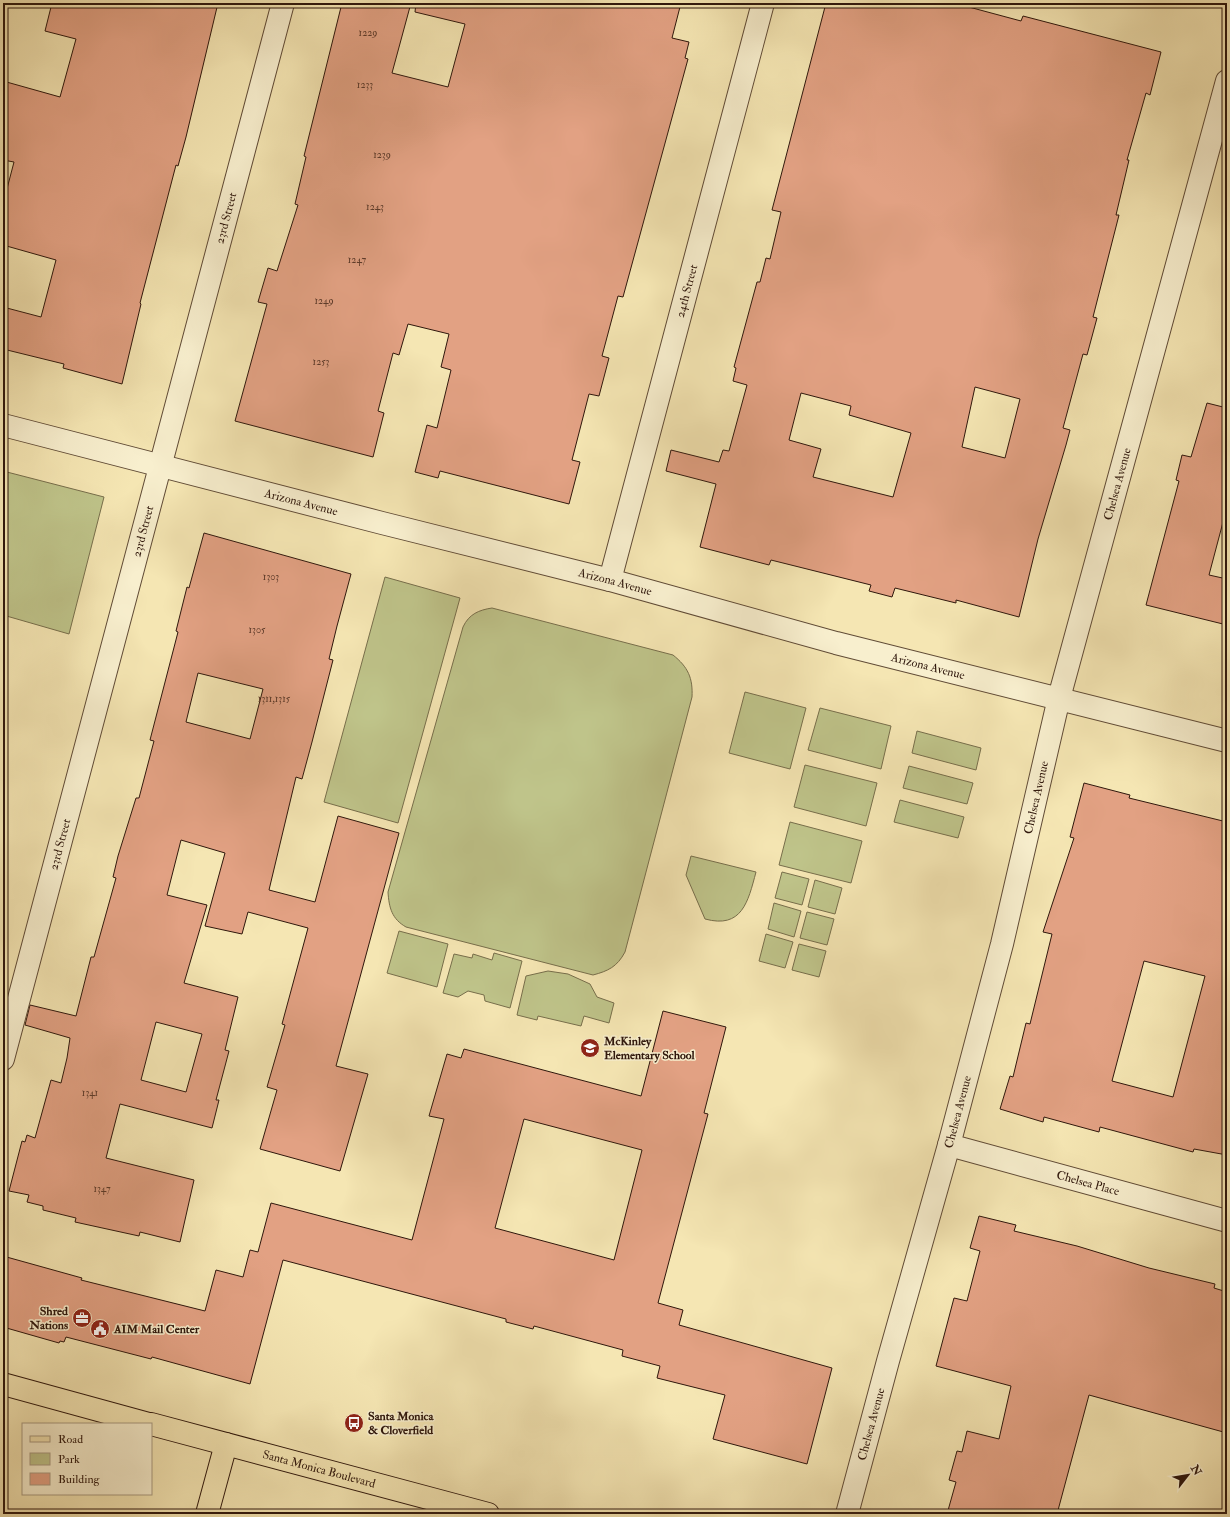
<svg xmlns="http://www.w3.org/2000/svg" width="1230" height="1517" font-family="'IM FELL Double Pica',serif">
	<rect width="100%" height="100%" fill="#f5e6b3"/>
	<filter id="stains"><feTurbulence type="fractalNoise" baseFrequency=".005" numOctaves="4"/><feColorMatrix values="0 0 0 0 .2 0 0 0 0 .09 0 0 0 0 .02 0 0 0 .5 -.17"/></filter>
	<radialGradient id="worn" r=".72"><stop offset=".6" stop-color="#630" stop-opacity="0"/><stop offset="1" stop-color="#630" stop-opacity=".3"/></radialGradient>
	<g fill="#bfc48a" stroke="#776e4b">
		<path d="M3 471 104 497 69 634 3 615Z"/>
		<path d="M385 577 460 598 398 823 324 802Z"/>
		<path d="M492 608 673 655C688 667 693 678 692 697L625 952C617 967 608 971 593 975L406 927C392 919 389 908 388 892L463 627C469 614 479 610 492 608Z"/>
		<path d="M745 692 806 708 790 769 729 753Z"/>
		<path d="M820 708 891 726 881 769 808 750Z"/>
		<path d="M917 731 981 748 976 770 912 753Z"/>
		<path d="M805 765 877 783 866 826 794 807Z"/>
		<path d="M909 766 973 783 967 804 903 788Z"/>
		<path d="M900 800 964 817 958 838 894 822Z"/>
		<path d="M790 822 862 841 851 883 779 865Z"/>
		<path d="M691 856 756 872C748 902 742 929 705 919L686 875Z"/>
		<path d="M782 872 809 879 802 905 775 898Z"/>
		<path d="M815 880 842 888 835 914 808 907Z"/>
		<path d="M774 903 801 911 794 937 768 929Z"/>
		<path d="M807 912 834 919 827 945 800 938Z"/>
		<path d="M399 931 448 944 437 987 387 973Z"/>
		<path d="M766 934 793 942 785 968 759 961Z"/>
		<path d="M799 944 826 951 819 977 792 970Z"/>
		<path d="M494 953 522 961 510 1008 485 1001 484 995 468 991 458 997 443 993 454 954 472 958 473 954 492 960Z"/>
		<path d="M548 971 568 974 590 984 597 997 614 1003 609 1023 584 1016 581 1026 538 1016 537 1020 517 1015 526 976Z"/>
	</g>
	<g fill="#e2a183" stroke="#2f170c" fill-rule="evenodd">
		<path d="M52 3H218L186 137 178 166 176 165 140 303 141 304 122 384 63 368 64 364 3 349V307L41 317 56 260 3 245V204L14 162 3 160V81L60 97 76 39 45 31Z"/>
		<path d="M342 3H411L392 73 448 87 465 24 415 12 416 3H681L672 38 689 42 685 58 688 59 623 297 618 296 602 356 609 358 599 396 589 394 572 460 580 462 569 504 440 471 438 478 415 472 427 425 437 428 451 370 441 367 449 334 408 324 399 355 393 353 378 411 384 413 373 457 235 421 267 304 258 302 268 268 277 271 298 205 295 204 306 157 304 156Z"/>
		<path d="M826 3H954L1021 21 1023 16 1161 52 1150 95 1146 93 1127 160H1129L1116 215H1119L1093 317 1097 318 1087 355 1083 354 1063 428 1070 430 1066 445 1038 539 1019 617 956 600V603L895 588 892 597 869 591 871 585 771 560 769 565 700 547 716 484 666 471 671 450 719 462 723 450 729 451 747 385 733 381 736 368 734 367 757 282H760L766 258 770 259 781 212 772 210ZM975 387 1020 399 1005 458 962 447ZM801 393 851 406 849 415 911 433 893 497 813 477 821 449 789 440Z"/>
		<path d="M1207 403 1227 408V507L1209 575 1227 579V625L1146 605 1179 481 1176 480 1182 455 1191 457Z"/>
		<path d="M204 533 351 574 337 626 329 659 333 660 312 742 302 779 296 777 269 890 315 902 338 816 399 833 336 1066 368 1074 340 1171 260 1149 277 1090 267 1087 285 1025 282 1024 308 928 248 912 242 934 205 926 225 853 181 840 167 895 207 905 184 983 238 997 225 1050 229 1051 216 1100H219L212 1128 120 1104 106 1158 194 1180 180 1242 140 1232 139 1236 75 1222 76 1218 43 1210V1206L27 1202 29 1195 9 1191 22 1141 25 1142 27 1135 35 1138 51 1080 61 1083 67 1058 70 1038 25 1025 30 1005 76 1016 91 957H94L116 878 113 877 118 856 136 798H139L154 741 150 740 178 632 176 631 187 587 189 588ZM198 673 263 689 250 739 186 722ZM156 1022 202 1034 186 1092 141 1080Z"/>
		<path d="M1084 783 1130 795 1129 798 1227 822V1155L1194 1149 1193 1152 1100 1127 1099 1132 1044 1117 1043 1122 1000 1109 1010 1076 1013 1077 1026 1023 1030 1024 1052 934 1043 932 1074 838 1070 837ZM1144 961 1205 976 1173 1097 1112 1081Z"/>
		<path d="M663 1011 726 1027 704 1113 708 1114 658 1303 683 1310 679 1325 832 1368 807 1464 713 1439 725 1395 657 1378 660 1366 622 1356 623 1350 534 1326 533 1329 506 1322V1319L283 1260 250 1384 152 1357 151 1359 66 1337 64 1342 60 1341 59 1343 3 1327V1256L82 1278 81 1280 205 1311 216 1270 243 1277 250 1250 258 1252 271 1203 412 1240 444 1119 429 1116 447 1054 461 1058 464 1049 641 1096ZM524 1119 642 1150 614 1260 495 1228Z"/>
		<path d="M979 1216 1016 1225 1014 1231 1077 1246 1149 1268 1215 1284 1214 1288 1227 1292V1433L1089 1395 1057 1514H947L956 1482 949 1480 957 1451 962 1452 967 1431 999 1439 1011 1386 936 1366 954 1298 967 1301 980 1251 970 1248Z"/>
	</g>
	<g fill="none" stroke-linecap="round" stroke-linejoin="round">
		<defs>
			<g id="minor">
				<path id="s1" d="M3 425 382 523 610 580 836 643 1227 741"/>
				<path id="s2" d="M610 580 763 3"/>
				<path id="s3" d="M3 1059 283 3"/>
				<path id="s4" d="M949 1145 1227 1221"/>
				<path id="s5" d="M847 1514 888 1361 949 1145 1002 944 1059 698 1227 81"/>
			</g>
			<g id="primary">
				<path d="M3 1384 149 1424"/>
				<path id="s6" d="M151 1424 488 1514"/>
				<path d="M207 1514 226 1444"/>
			</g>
		</defs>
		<use href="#minor" stroke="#604b36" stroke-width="24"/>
		<use href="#primary" stroke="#2f170c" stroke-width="24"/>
		<use href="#minor" stroke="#f8efce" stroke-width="22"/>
		<use href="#primary" stroke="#f5e6b3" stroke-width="22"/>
	</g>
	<defs>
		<symbol id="school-disc" viewBox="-11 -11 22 22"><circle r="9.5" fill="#8f2418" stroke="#f8efce"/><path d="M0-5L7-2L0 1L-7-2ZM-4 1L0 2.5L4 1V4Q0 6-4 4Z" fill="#fff"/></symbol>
		<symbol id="office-disc" viewBox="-11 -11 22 22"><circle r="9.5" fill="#8f2418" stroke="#f8efce"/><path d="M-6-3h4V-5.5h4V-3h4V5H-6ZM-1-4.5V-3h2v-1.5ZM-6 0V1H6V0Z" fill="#fff"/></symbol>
		<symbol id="civic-disc" viewBox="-11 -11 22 22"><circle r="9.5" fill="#8f2418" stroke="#f8efce"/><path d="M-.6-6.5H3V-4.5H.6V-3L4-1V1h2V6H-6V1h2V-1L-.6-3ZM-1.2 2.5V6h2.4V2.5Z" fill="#fff"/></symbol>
		<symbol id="bus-disc" viewBox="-11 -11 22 22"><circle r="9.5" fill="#8f2418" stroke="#f8efce"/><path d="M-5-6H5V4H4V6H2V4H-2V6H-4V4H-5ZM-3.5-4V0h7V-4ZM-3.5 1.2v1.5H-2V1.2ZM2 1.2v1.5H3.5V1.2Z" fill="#fff"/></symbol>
	</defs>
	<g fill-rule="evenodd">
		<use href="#school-disc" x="579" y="1037" width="22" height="22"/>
		<use href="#office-disc" x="71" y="1307" width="22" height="22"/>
		<use href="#civic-disc" x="89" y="1318" width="22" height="22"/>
		<use href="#bus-disc" x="343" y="1412" width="22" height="22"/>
	</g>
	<g text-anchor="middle" stroke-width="3" stroke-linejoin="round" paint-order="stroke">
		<g font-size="10" fill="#5c3a2a">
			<text x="368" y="36">1229</text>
			<text x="365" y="88">1233</text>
			<text x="382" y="158">1239</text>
			<text x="375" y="210">1243</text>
			<text x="357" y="263">1247</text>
			<text x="324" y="304">1249</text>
			<text x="321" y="365">1253</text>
			<text x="271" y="580">1303</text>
			<text x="257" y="633">1305</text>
			<text x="274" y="702">1311,1315</text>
			<text x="90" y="1096">1341</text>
			<text x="102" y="1192">1347</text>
		</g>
		<g font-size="12" fill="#2f170c" stroke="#f8efce">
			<text dy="4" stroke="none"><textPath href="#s3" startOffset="870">23rd Street</textPath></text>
			<text dy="4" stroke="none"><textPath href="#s2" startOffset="299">24th Street</textPath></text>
			<text dy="4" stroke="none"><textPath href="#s5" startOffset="1065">Chelsea Avenue</textPath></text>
			<text dy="4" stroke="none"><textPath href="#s1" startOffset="308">Arizona Avenue</textPath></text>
			<text dy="4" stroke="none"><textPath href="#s3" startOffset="546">23rd Street</textPath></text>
			<text dy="4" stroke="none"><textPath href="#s1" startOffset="632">Arizona Avenue</textPath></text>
			<text dy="4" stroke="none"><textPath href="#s1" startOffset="956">Arizona Avenue</textPath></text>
			<text dy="4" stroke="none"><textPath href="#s5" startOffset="741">Chelsea Avenue</textPath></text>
			<text dy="4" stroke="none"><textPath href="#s3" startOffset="222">23rd Street</textPath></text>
			<text dy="4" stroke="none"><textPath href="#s5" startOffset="417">Chelsea Avenue</textPath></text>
			<text dy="4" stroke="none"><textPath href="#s4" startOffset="144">Chelsea Place</textPath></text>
			<text dy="4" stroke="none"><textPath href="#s5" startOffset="93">Chelsea Avenue</textPath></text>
			<text dy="4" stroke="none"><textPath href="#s6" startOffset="174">Santa Monica Boulevard</textPath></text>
		</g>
		<g font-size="12" font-weight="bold" fill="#2f170c" stroke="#f8efce" text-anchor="start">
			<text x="604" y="1045">McKinley<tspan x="604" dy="14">Elementary School</tspan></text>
			<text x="68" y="1315" text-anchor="end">Shred<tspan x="68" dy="14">Nations</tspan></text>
			<text x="114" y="1333">AIM Mail Center</text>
			<text x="368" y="1420">Santa Monica<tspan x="368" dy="14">&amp; Cloverfield</tspan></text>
		</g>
	</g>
	<rect width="1230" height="1517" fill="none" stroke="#f5e6b3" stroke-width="16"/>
	<rect x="4" y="4" width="1222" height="1509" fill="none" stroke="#2f170c" stroke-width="2"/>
	<rect x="8" y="8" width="1214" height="1501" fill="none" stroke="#2f170c"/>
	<rect x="22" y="1423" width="130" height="72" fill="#f8efce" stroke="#a89980"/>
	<rect x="30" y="1436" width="20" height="6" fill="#f5e6b3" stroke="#a89980"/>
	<text x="58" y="1443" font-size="12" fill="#2f170c">Road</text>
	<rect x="30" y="1453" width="20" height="12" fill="#bfc48a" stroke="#a89980"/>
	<text x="58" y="1463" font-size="12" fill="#2f170c">Park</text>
	<rect x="30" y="1473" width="20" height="12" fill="#e2a183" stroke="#a89980"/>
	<text x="58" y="1483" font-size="12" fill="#2f170c">Building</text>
	<g transform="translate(1188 1475) rotate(59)" stroke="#f8efce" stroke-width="3" paint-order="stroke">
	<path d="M0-3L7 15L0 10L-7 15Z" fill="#2f170c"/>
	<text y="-6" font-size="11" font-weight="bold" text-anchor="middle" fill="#2f170c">N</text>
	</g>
	<rect width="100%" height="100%" filter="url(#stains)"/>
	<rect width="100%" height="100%" fill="url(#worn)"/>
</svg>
